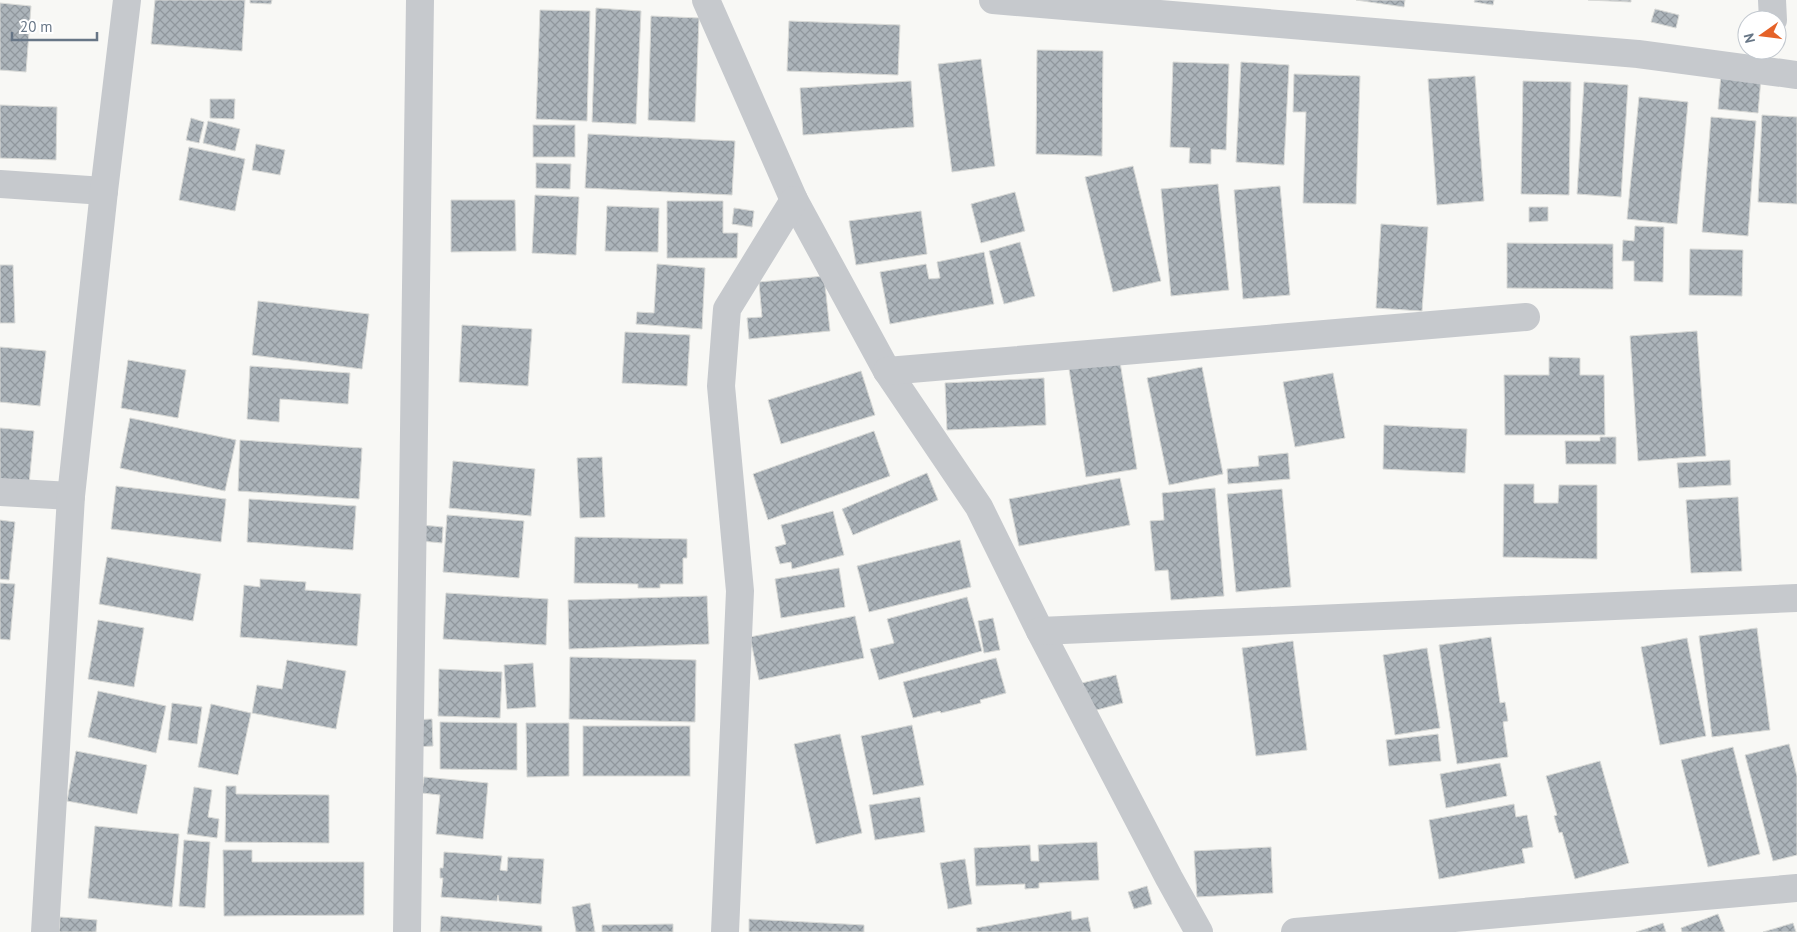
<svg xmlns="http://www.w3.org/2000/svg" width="1797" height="932" font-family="'PT Sans',sans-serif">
	<defs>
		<pattern id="building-cross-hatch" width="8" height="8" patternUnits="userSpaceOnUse" patternTransform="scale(1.25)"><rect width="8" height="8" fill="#acb4ba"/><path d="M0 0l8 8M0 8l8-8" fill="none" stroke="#90979d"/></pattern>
	</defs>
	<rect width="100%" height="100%" fill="#f8f8f5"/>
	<g fill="url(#building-cross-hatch)" stroke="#d9dad7">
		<path d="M155 0H245L242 51 151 44Z"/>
		<path d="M250 0H272L271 4 250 3Z"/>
		<path d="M1356 0H1405L1404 7Z"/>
		<path d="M1475 0H1494L1493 5 1474 2Z"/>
		<path d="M1588 0H1631V2Z"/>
		<path d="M0 3 31 6 26 72 0 70Z"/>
		<path d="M596 8 641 11 636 124 592 122Z"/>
		<path d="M1655 9 1679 15 1676 28 1651 22Z"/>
		<path d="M540 10 590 11 587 121 536 119Z"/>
		<path d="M651 16 699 18 695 122 648 120Z"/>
		<path d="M789 21 900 25 898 75 787 71Z"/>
		<path d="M1037 50 1103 51 1102 156 1036 154Z"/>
		<path d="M981 59 995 166 952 172 938 64Z"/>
		<path d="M1173 62 1229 64 1226 150 1211 149V164L1189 163 1190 148 1170 147Z"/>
		<path d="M1241 62 1289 65 1284 165 1236 162Z"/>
		<path d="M1294 74 1360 76 1356 204 1303 203 1306 112H1293Z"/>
		<path d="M1721 74 1761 78 1758 113 1718 109Z"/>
		<path d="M1475 76 1484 201 1437 205 1428 79Z"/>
		<path d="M911 81 914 127 803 135 800 88Z"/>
		<path d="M1523 81 1571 82 1569 195 1521 194Z"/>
		<path d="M1584 82 1628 85 1621 197 1577 194Z"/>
		<path d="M1639 97 1688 102 1677 224 1627 219Z"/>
		<path d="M210 99H235L234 119 210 118Z"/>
		<path d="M0 105 57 107 56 160 0 158Z"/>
		<path d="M1762 115 1797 117V204L1758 202Z"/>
		<path d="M1711 117 1756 121 1748 236 1702 232Z"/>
		<path d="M191 118 204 122 199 143 186 140Z"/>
		<path d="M208 121 240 129 235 151 203 143Z"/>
		<rect x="533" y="125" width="42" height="32"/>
		<path d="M588 134 735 141 732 195 585 188Z"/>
		<path d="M256 144 285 150 280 175 252 170Z"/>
		<path d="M189 147 245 159 235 211 179 200Z"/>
		<path d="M536 163 571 164 570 189 536 188Z"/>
		<path d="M1133 166 1161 281 1113 292 1085 177Z"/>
		<path d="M1218 184 1229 290 1171 296 1161 189Z"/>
		<path d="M1280 186 1290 295 1243 299 1234 190Z"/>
		<path d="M1015 192 1025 231 981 243 971 204Z"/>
		<path d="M535 195 579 197 576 255 532 253Z"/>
		<path d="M451 200H515L516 251 451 252Z"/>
		<path d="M667 201H723V233H738L737 258H667Z"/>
		<path d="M607 206 659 208 658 252 605 251Z"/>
		<path d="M1529 207H1548V221L1529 222Z"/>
		<path d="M734 208 754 211 752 227 732 224Z"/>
		<path d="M921 211 927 254 856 265 849 221Z"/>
		<path d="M1381 224 1428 227 1422 311 1376 308Z"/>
		<path d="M1635 226 1664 227 1663 282 1634 281V261H1622L1623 240 1634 241Z"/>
		<path d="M1020 242 1035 296 1004 304 989 251Z"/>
		<path d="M1507 243 1613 244V289L1507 288Z"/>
		<path d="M1690 249 1743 250 1742 296 1689 295Z"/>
		<path d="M984 252 994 304 890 324 880 272 926 264 929 279 940 278 937 262Z"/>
		<path d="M657 264 705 268 702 329 636 324 637 312 654 313Z"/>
		<path d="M0 265H13L15 323H0Z"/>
		<path d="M824 276 830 331 749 339 747 318 762 317 759 282Z"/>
		<path d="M258 301 369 314 362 369 252 355Z"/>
		<path d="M462 325 532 329 528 386 459 382Z"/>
		<path d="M1697 331 1706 456 1638 461 1630 336Z"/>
		<path d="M625 332 690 335 687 386 622 383Z"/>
		<path d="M0 347 46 351 40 406 0 402Z"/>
		<path d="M1549 357 1580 358V375H1604L1605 435H1505L1504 375H1549Z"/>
		<path d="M128 360 186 370 178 418 121 408Z"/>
		<path d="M1120 362 1137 469 1086 477 1069 369Z"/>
		<path d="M250 366 350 373 348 404 280 399 279 422 247 419Z"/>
		<path d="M1202 367 1223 474 1169 485 1147 378Z"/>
		<path d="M861 371 875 415 781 444 768 400Z"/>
		<path d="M1333 373 1345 438 1295 447 1283 382Z"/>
		<path d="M1044 378 1046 425 947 430 945 383Z"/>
		<path d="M130 418 236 440 225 491 120 468Z"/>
		<path d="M1384 425 1467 429 1465 473 1383 469Z"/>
		<path d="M0 428 34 431 29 484 0 481Z"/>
		<path d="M874 431 890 476 768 520 753 474Z"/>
		<path d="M1600 437H1616V464H1566L1565 441H1600Z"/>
		<path d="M240 440 362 448 359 499 238 491Z"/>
		<path d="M1288 453 1290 479 1228 484 1227 469 1259 466 1258 456Z"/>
		<path d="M602 457 605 517 580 518 577 458Z"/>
		<path d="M1730 460 1731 485 1679 488 1677 463Z"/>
		<path d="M453 461 535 469 531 516 449 508Z"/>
		<path d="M927 473 938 500 853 535 842 509Z"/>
		<path d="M1120 478 1130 525 1019 546 1009 499Z"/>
		<path d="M1504 484H1534V503H1558L1559 485H1597V559L1503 557Z"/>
		<path d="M116 486 226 499 221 542 111 529Z"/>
		<path d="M1215 488 1224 596 1171 600 1168 570 1155 571 1150 521 1164 520 1162 493Z"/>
		<path d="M1282 489 1291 587 1236 592 1227 494Z"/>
		<path d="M1738 497 1742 571 1691 573 1686 500Z"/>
		<path d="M249 499 356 506 353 550 247 542Z"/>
		<path d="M833 511 844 555 792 569 791 562 780 564 775 547 786 544 781 525Z"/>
		<path d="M447 515 524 521 519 578 443 572Z"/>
		<path d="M0 520 15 522 9 580 0 579Z"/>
		<path d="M422 525 443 527 442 543 421 541Z"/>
		<path d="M575 537 687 539V558H683V584H660V588H638V584L574 583Z"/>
		<path d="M960 540 971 587 869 612 857 566Z"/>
		<path d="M107 557 201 574 193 621 99 604Z"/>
		<path d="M839 568 845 607 781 618 775 579Z"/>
		<path d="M260 579 306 582 305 590 361 594 357 646 240 637 244 585 260 587Z"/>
		<path d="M0 583 15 584 10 640 0 639Z"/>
		<path d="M446 593 548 599 546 645 443 639Z"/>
		<path d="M707 596 709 644 569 649 568 600Z"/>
		<path d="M967 597 982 651 879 680 870 649 894 643 887 619Z"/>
		<path d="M855 616 864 658 759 680 750 637Z"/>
		<path d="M993 618 1000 650 984 653 978 621Z"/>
		<path d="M98 620 144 628 134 687 88 679Z"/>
		<path d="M1757 628 1770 730 1712 737 1699 636Z"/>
		<path d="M1491 637 1500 703 1505 702 1508 721 1503 722 1508 757 1457 764 1439 645Z"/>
		<path d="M1687 638 1706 736 1660 745 1641 647Z"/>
		<path d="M1293 641 1307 750 1256 756 1242 648Z"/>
		<path d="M1427 648 1440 728 1395 735 1383 655Z"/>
		<path d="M570 657 696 660 695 722 569 719Z"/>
		<path d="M996 658 1006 693 980 700 981 703 941 713 940 711 913 718 903 682Z"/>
		<path d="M287 660 346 671 336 729 252 713 257 685 282 689Z"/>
		<path d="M533 663 536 707 507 709 504 665Z"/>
		<path d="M439 669 502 672 500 718 438 716Z"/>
		<path d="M1116 675 1123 703 1089 712 1082 683Z"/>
		<path d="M98 691 166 706 156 753 88 737Z"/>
		<path d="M172 703 202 707 197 744 168 740Z"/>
		<path d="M211 704 251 713 238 775 198 767Z"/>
		<path d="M432 719 433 746 414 747 412 720Z"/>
		<path d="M440 722 517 723V770L440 769Z"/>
		<path d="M526 723H569V776L527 777Z"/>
		<path d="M912 725 924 785 873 795 861 736Z"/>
		<rect x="583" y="726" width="107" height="50"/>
		<path d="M840 734 862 833 816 844 794 744Z"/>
		<path d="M1438 734 1441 761 1389 766 1386 740Z"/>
		<path d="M1789 744 1797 776V855L1773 861 1745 755Z"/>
		<path d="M1733 747 1760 854 1708 867 1681 760Z"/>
		<path d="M76 751 147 765 137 814 67 801Z"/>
		<path d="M1600 761 1629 863 1575 879 1562 832 1559 833 1554 816 1557 815 1546 776Z"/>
		<path d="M1500 763 1507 796 1446 808 1440 774Z"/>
		<path d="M424 777 488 783 483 839 436 834 440 795 422 793Z"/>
		<path d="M226 786H236V794L329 795V843L225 842Z"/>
		<path d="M194 787 212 790 208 817 219 819 217 838 187 834Z"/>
		<path d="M920 797 925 832 875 840 869 805Z"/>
		<path d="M1514 804 1516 817 1527 815 1533 847 1522 849 1525 863 1439 879 1429 820Z"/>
		<path d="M95 826 179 834 172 907 88 898Z"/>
		<path d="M184 840 210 842 205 908 179 906Z"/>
		<path d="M1097 842 1099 880 1039 883V888L1025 889V884L976 886 974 848 1030 845 1031 861H1039L1038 845Z"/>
		<path d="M1271 847 1273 893 1197 897 1194 851Z"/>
		<path d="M223 850H252V862H364V915L224 916Z"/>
		<path d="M444 852 502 856 500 870 507 871 508 857 544 859 541 904 499 901 498 895 497 901 441 897 443 878H440V868H443Z"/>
		<path d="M965 859 972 904 948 909 940 863Z"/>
		<path d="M1147 886 1152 904 1134 909 1128 892Z"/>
		<path d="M590 903 595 932H576L572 907Z"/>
		<path d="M1071 911 1072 920 1088 917 1091 932H977L976 928Z"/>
		<path d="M1718 914 1725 932H1682L1681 928Z"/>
		<path d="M441 916 542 926V932H440Z"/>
		<path d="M60 917 97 920 96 932H59Z"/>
		<path d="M749 919 864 925V932H749Z"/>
		<path d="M1663 923 1666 932H1636Z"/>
		<path d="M1793 923 1796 932H1763Z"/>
		<path d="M673 924V932H602V925Z"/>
	</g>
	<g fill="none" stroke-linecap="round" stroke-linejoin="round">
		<g stroke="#c6c9cd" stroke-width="28">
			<path d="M706 0 794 200 887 371 979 507 1040 631 1169 878 1199 932"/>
			<path d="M993 0 1638 54 1797 75"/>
			<path d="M1772 0 1773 20"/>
			<path d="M0 184 104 191"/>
			<path d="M887 371 1526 317"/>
			<path d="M0 492 71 496"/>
			<path d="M1040 631 1797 598"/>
			<path d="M45 932 71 496 104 191 127 0"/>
			<path d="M407 932 420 0"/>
			<path d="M725 932 740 591 721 386 727 309 794 200"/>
			<path d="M1295 932 1797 888"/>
		</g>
	</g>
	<g transform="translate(1762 35) rotate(256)"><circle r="24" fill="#ffffff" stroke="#c2c8cf"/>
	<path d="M0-4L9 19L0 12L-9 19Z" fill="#e56228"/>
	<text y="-8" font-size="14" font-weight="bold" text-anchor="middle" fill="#677686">N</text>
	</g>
	<path d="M12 32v8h85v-8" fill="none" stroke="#677686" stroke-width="2.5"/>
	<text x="20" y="32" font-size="15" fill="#677686" stroke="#ffffff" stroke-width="4" paint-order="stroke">20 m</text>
</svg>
